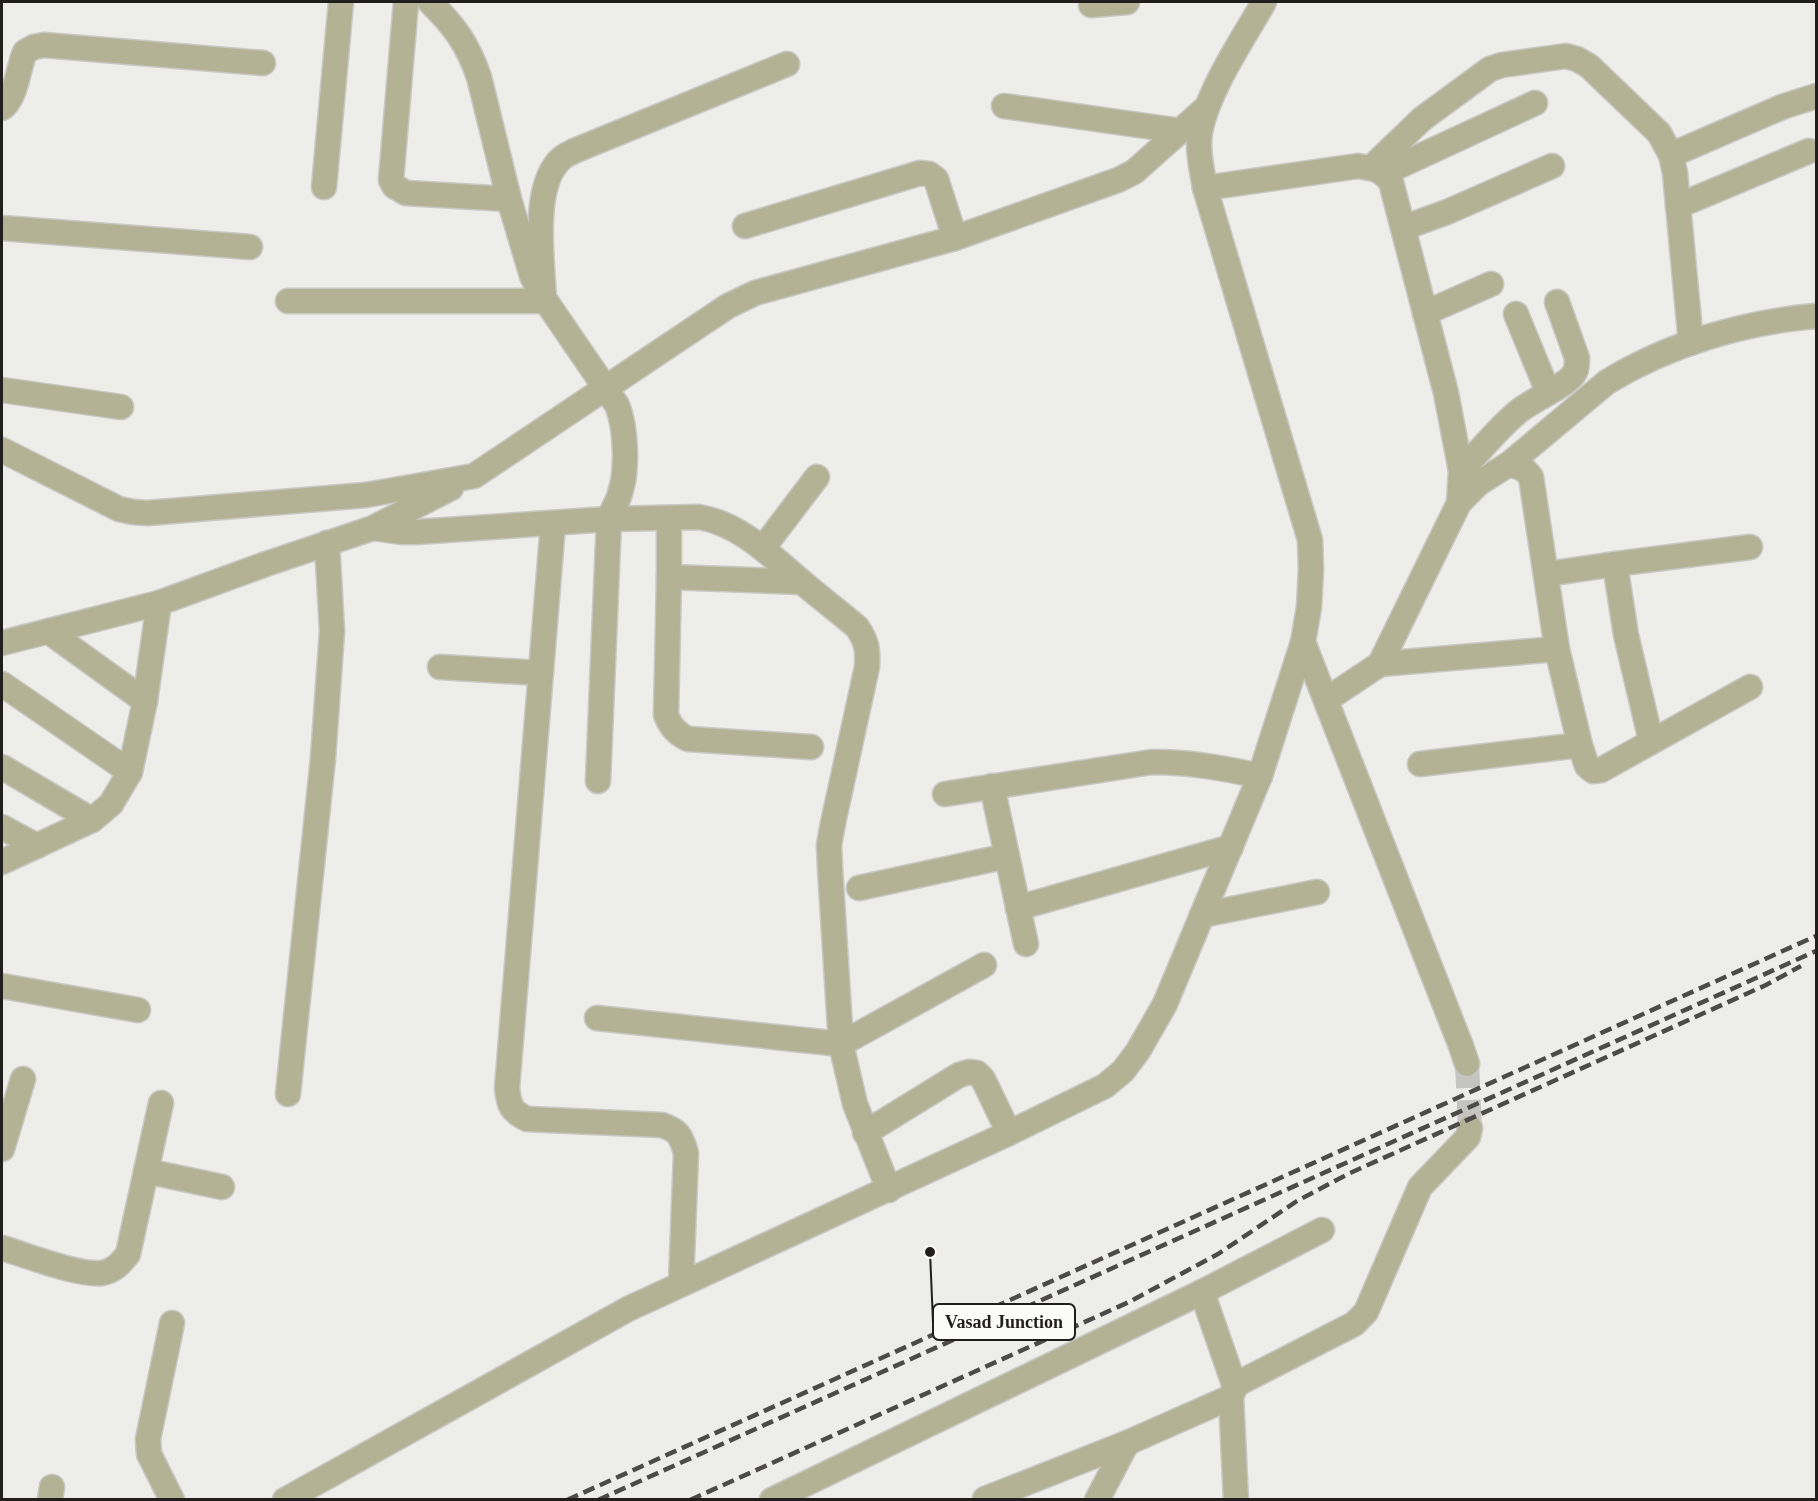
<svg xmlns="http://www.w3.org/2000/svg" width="1818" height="1501" font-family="'Times New Roman',serif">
	<rect width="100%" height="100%" fill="#edede9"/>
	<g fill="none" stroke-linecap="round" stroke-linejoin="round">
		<path stroke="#c4c4c0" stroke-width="24" stroke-dasharray="24 12" stroke-linecap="butt" d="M1467 1064 1470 1128"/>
		<defs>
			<g id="minor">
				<path d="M406 2 391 180 394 186 406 193 509 199"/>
				<path d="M430 2C455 27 467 43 479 77L509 199 532 276 539 291 617 405C626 427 628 470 620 493 618 502 612 510 609 519L598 781"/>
				<path d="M1091 5 1127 2"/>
				<path d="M1004 106 1181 131"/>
				<path d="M2 108C16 99 18 68 25 52L34 47 44 45 263 63"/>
				<path d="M1671 155 1782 107 1816 96"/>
				<path d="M1371 168 1422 119 1490 69 1502 65 1566 56 1577 59 1589 66 1659 133 1671 155 1675 173 1691 343"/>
				<path d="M1384 173 1535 103"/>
				<path d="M324 187 341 2"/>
				<path d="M1205 188 1358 166C1373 168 1381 169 1391 182L1446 393 1461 471 1459 503"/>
				<path d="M1678 206 1809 151"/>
				<path d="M745 226 920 173 929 174 936 179 955 238"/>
				<path d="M2 228 250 247"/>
				<path d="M1403 228 1447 212 1552 166"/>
				<path d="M288 301H544C543 264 530 185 562 158 565 155 571 153 574 151L787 64"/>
				<path d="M1425 313 1491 284"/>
				<path d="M1516 314 1548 392"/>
				<path d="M2 390 121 407"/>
				<path d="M2 450 119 509 133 512 148 513 366 495 474 476 728 306 755 293 955 238 1118 180 1134 172 1207 107"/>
				<path d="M1509 464 1524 469 1531 477 1557 649 1580 745 1587 766 1593 771 1601 770 1750 687"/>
				<path d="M1461 471C1480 451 1498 428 1519 411 1533 400 1565 386 1573 375 1577 370 1577 364 1577 358L1557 302"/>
				<path d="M669 519V577L666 715C671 727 676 733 688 739L811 747"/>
				<path d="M553 524 507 1088C509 1106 511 1111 527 1119L662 1125C679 1131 681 1136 686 1153L681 1284"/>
				<path d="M373 528 402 532H416L609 519 699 517C741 524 772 557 803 583 821 598 839 612 857 627 867 642 868 649 867 667L833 823 829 845 830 868 841 1044 855 1104 889 1190"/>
				<path d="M763 548 817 477"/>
				<path d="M1615 564 1626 635 1651 741"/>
				<path d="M1547 574 1615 564 1750 547"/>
				<path d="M669 577 802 582"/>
				<path d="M48 631 145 701"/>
				<path d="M1303 642 1461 1046 1467 1064"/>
				<path d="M2 643 159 603 266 564 373 528 451 488"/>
				<path d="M1380 664 1557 649"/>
				<path d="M440 667 541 673"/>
				<path d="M2 684 130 772"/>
				<path d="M1326 700 1380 664 1459 503 1479 483 1509 464 1607 382C1669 344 1744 322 1816 316"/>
				<path d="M1420 764 1580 745"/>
				<path d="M2 767 92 820"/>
				<path d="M992 786 1026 944"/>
				<path d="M945 794 1152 762C1191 762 1222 768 1260 776"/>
				<path d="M2 827 37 846"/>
				<path d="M2 862 92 820 111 804 130 772 145 701 159 603"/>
				<path d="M859 888 1007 856"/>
				<path d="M1018 908 1231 847"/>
				<path d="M1202 915 1317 892"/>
				<path d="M2 986 138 1010"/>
				<path d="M597 1018 841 1044 984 965"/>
				<path d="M288 1094 323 758 332 631 327 543"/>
				<path d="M865 1133 959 1075 969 1072 977 1073 983 1079 1009 1133"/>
				<path d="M2 1149 23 1079"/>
				<path d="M146 1171 222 1187"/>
				<path d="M2 1248C26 1255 79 1276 102 1273 114 1271 121 1263 128 1254L161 1103"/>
				<path d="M1202 1292 1235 1387"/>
				<path d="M172 1323 148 1439 149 1454 172 1500"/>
				<path d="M985 1499 1127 1443 1231 1397"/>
				<path d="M50 1500 52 1487"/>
				<path d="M285 1500 628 1309 1009 1133 1105 1086 1123 1071 1138 1051 1165 1004 1260 776 1303 642 1309 607 1311 569 1310 540 1205 188C1202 170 1197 150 1200 132 1208 90 1243 39 1264 2"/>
				<path d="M772 1500 1202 1292 1322 1230"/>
				<path d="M1097 1500 1127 1443"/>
				<path d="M1236 1500 1231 1397 1235 1387 1241 1382 1354 1324 1366 1312 1420 1187 1468 1137 1470 1128"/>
			</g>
		</defs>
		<use href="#minor" stroke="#c8c8c4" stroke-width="27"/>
		<use href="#minor" stroke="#b3b294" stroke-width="24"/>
		<g stroke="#4c4b49" stroke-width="4.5" stroke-dasharray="12 6" stroke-linecap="butt">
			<path d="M567 1500 1816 936"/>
			<path d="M598 1500 1816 951"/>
			<path d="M690 1500 1129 1302 1218 1254 1297 1201 1348 1174 1766 985 1801 966"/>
		</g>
	</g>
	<path fill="none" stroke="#201f1e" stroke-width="2" d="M930 1252L933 1322"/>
	<circle fill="#201f1e" stroke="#fbfbf7" stroke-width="2" cx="930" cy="1252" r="6"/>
	<rect fill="#fbfbf7" stroke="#201f1e" stroke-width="2" x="933" y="1304" width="142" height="36" rx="6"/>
	<g font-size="18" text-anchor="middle" font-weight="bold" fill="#201f1e">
		<text x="1004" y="1328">Vasad Junction</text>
	</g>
	<rect width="1818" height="1501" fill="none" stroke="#201f1e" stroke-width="6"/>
</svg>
